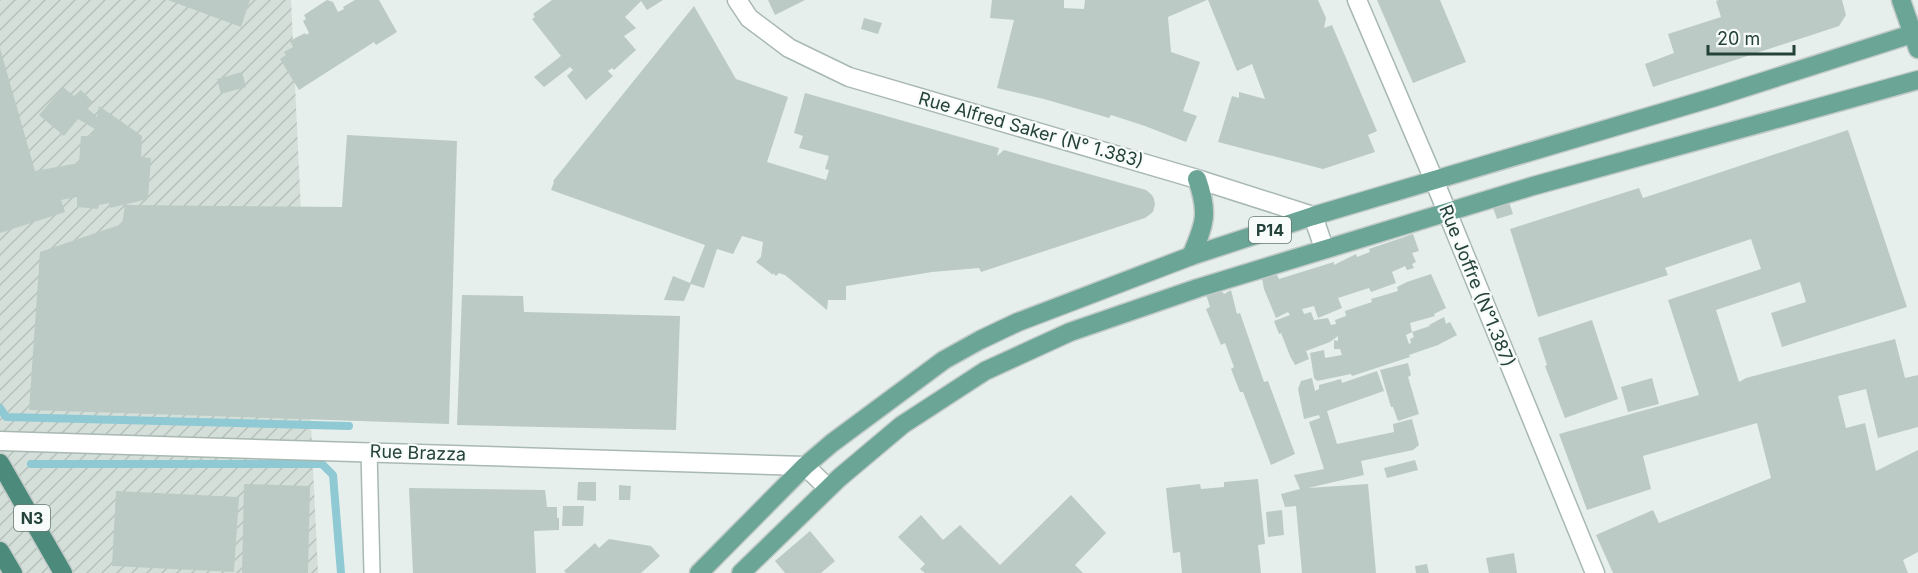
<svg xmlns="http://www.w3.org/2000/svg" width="1918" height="573" font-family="Inter,sans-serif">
	<defs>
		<pattern id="industrial-furrows" width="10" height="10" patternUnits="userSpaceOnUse" patternTransform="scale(1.5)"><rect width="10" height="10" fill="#d4dfda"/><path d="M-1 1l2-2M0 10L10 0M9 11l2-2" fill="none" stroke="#b6c1bc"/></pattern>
	</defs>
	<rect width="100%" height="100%" fill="#e6efeb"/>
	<path fill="url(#industrial-furrows)" d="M0 0H291L318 573H0Z"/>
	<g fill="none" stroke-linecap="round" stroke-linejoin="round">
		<g stroke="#8ec9d4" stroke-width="8">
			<path d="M0 408 6 417 349 426"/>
			<path d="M31 464H322L333 475 341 573"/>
		</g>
	</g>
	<g fill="#bbcac4">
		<path d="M168 0H250L241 27Z"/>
		<path d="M327 0 333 2 338 12 344 9 343 7 355 0H379L397 32 376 45 374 42 299 90 280 59 286 55 284 52 293 47 290 41 305 33 306 35 309 33 303 21 306 19 304 15Z"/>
		<path d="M552 0H663L647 10 641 1 625 17 636 28 624 36 636 50 614 70 612 68 608 71 613 76 586 100 567 76 573 70 570 67 544 87 534 77 561 56 532 19 535 17 533 14Z"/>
		<path d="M768 0H805L775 15Z"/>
		<path d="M992 0H1064V8L1084 9 1085 0H1207L1168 17 1171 52 1200 62 1183 111 1197 116 1186 142 1145 126 1111 115 1109 118 1044 99 997 88 1014 20 990 18Z"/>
		<path d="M1208 0H1318L1326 18 1324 28 1332 25 1377 131 1368 135 1375 152 1323 169 1218 142 1232 96 1239 98V92L1265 99 1252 64 1237 71Z"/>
		<path d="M1377 0H1440L1466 62 1413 83Z"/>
		<path d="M1719 0H1842L1846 15 1839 26 1653 87 1645 64 1674 53 1668 34 1721 17 1716 1Z"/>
		<path d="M694 6 736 79 788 97 767 162 826 180 829 170 825 169 829 156 799 148 803 136 794 133 805 93 999 148 997 156 1004 150 1146 190 1152 195 1154 199 1155 204 1153 212 1145 218 981 272 979 268 932 272 846 286V300H828L827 310 785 275 779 273 776 276 773 273V275L756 262 761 257 763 242 742 236 733 254 717 249 704 288 691 284 684 301 664 300 673 276 690 283 705 245 551 190 554 182 553 181Z"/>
		<path d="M864 18 882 23 878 34 861 29Z"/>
		<path d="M0 48 35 171 79 163 81 136H91L95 129 78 119 64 136 39 115 63 87 74 96 81 90 93 102 87 108 97 117 99 106 142 136 141 157 151 158 148 199 110 208 109 203 99 205 98 209 77 207V197L61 200 65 212 0 233Z"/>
		<path d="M242 72 246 87 221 94 217 79Z"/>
		<path d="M1848 130 1907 307 1782 347 1771 313 1806 302 1800 282 1716 310 1739 382 1746 378 1895 339 1905 378 1918 375V427L1878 438 1866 389 1838 396 1846 428 1865 423 1876 471 1918 450V552L1903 560 1908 573H1613L1596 535 1653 510 1659 523 1771 478 1757 423 1643 456 1651 489 1587 510 1559 434 1699 395 1668 300 1761 269 1751 239 1665 268 1668 275 1538 317 1510 229 1639 188 1643 198Z"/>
		<path d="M347 135 457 141 449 424 29 410 40 252 122 224 125 205 342 207Z"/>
		<path d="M1507 196 1513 214 1497 219 1491 202Z"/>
		<path d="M1413 234 1419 251 1412 253 1416 262 1412 264 1414 268 1407 270 1405 266 1392 272 1396 283 1371 292 1369 288 1338 298 1342 308 1318 318 1314 306 1302 309 1304 314 1311 312 1314 320 1328 318 1331 325 1336 324 1335 320 1346 316 1345 311 1372 302 1371 299 1398 291 1397 287 1407 282 1431 274 1446 308 1434 314 1435 316 1410 323 1412 332 1406 335 1409 344 1411 343 1410 339 1414 337 1412 332 1430 326 1429 325 1444 317 1446 324 1450 322 1457 335 1438 345 1409 355 1410 357 1352 376 1351 374 1317 381 1314 378 1310 353 1324 350 1325 358 1342 355 1340 349H1334V340L1338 341V336L1330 342 1306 351 1309 359 1295 365 1290 356 1281 333 1279 334 1274 321 1290 315 1288 312 1276 318 1264 289 1262 278 1276 273 1279 279 1334 262V265L1356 254 1357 257 1370 252 1369 249Z"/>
		<path d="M1219 288 1224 294 1231 290 1237 314 1240 313 1264 382 1268 381 1295 454 1271 465 1243 392H1240L1231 369 1234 367 1225 343 1221 345 1206 309 1210 307 1206 294Z"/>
		<path d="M462 295 523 296 524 312 680 316 676 430 457 425Z"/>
		<path d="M1592 320 1618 399 1565 418 1545 366 1547 365 1538 338Z"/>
		<path d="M1408 363 1411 375 1408 377 1419 414 1398 421 1393 407H1391L1380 370Z"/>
		<path d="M1377 371 1384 391 1327 411 1337 444 1394 432 1393 424 1412 419 1419 445 1413 450 1361 461 1364 475 1308 488 1368 484 1376 573H1302L1296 506 1285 507 1281 494 1300 489 1294 475 1324 469 1309 422 1320 418 1319 415 1304 419 1298 389 1301 381 1312 378 1315 391 1319 389V385L1341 379 1342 383Z"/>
		<path d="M1652 378 1659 404 1628 412 1621 387Z"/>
		<path d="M1415 460 1418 470 1387 478 1384 468Z"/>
		<path d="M1258 479 1265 544 1258 545 1261 573H1182L1180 552 1173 553 1166 488 1200 484 1201 489 1224 487V482Z"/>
		<path d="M578 482H596V501L577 500Z"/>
		<path d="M244 484 310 486 308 573H242Z"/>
		<path d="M619 485 631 486 630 500H619Z"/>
		<path d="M409 488 545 490 547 507H557V518H559V530L534 531 536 573H413Z"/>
		<path d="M116 491 239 497 234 572 112 566Z"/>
		<path d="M1071 495 1106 533 1075 565 1083 573H925L920 569 925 564 898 537 921 515 943 540 960 525 1000 565Z"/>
		<path d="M563 506H584L583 526H562Z"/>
		<path d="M1282 510 1284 535 1268 537 1266 512Z"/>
		<path d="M810 531 835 561 821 573H785L775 561Z"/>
		<path d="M609 539 651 546 660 556 641 573H566L564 571 595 543 599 548Z"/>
		<path d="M1514 553 1517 573H1489L1486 558Z"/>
		<path d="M1427 564 1429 573H1416L1415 566Z"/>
	</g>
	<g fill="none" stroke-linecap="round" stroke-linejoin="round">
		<defs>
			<path id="service" d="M369 451 372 573"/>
			<g id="minor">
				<path d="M737 0 749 18 789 48 849 77 1197 179 1313 216 1324 248"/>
				<path d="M1357 0 1434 180 1595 573"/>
				<path d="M0 441 805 466 828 488"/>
			</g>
			<g id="primary">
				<path d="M1901 0 1918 49"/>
				<path d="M1191 256C1205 224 1209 213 1197 179"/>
				<path d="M699 573 805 466 832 443 944 360 980 340 1018 322 1191 256 1313 216 1715 97 1918 32"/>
				<path d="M741 573 839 478 902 425 985 371 1070 332 1198 288 1533 186 1918 80"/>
			</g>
			<g id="trunk">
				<path d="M0 463 63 573"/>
				<path d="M0 551 13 573"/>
			</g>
		</defs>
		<use href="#service" stroke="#a8b8b2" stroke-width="18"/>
		<use href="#minor" stroke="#a8b8b2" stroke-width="21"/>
		<use href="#primary" stroke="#c2cac8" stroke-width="21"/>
		<use href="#trunk" stroke="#c2cac8" stroke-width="21"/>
		<use href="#service" stroke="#fff" stroke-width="15"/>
		<use href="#minor" stroke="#fff" stroke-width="18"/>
		<use href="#primary" stroke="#6aa596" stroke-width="18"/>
		<use href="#trunk" stroke="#4c8a7c" stroke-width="18"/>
	</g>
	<g text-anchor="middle" stroke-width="4.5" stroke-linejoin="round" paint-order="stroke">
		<g fill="#f7fbf9" stroke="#637a73" stroke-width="1.5">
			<rect x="1249" y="217" width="42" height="26" rx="4.5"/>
			<rect x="14" y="505" width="36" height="26" rx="4.5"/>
		</g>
		<g font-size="16" font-weight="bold" fill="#24423a">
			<text x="1270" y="236">P14</text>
			<text x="32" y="524">N3</text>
		</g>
		<g font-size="18" fill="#24423a" stroke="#f7fbf9">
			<text transform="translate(1031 130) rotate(16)" y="6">Rue Alfred Saker (N° 1.383)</text>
			<text transform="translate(1477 286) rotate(68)" y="6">Rue Joffre (N°1.387)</text>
			<text transform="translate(418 453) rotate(2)" y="6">Rue Brazza</text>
		</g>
	</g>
	<path d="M1708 45v9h86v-9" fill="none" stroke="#24423a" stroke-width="3"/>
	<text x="1717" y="45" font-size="18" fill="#24423a" stroke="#f7fbf9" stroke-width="4.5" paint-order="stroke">20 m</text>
</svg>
